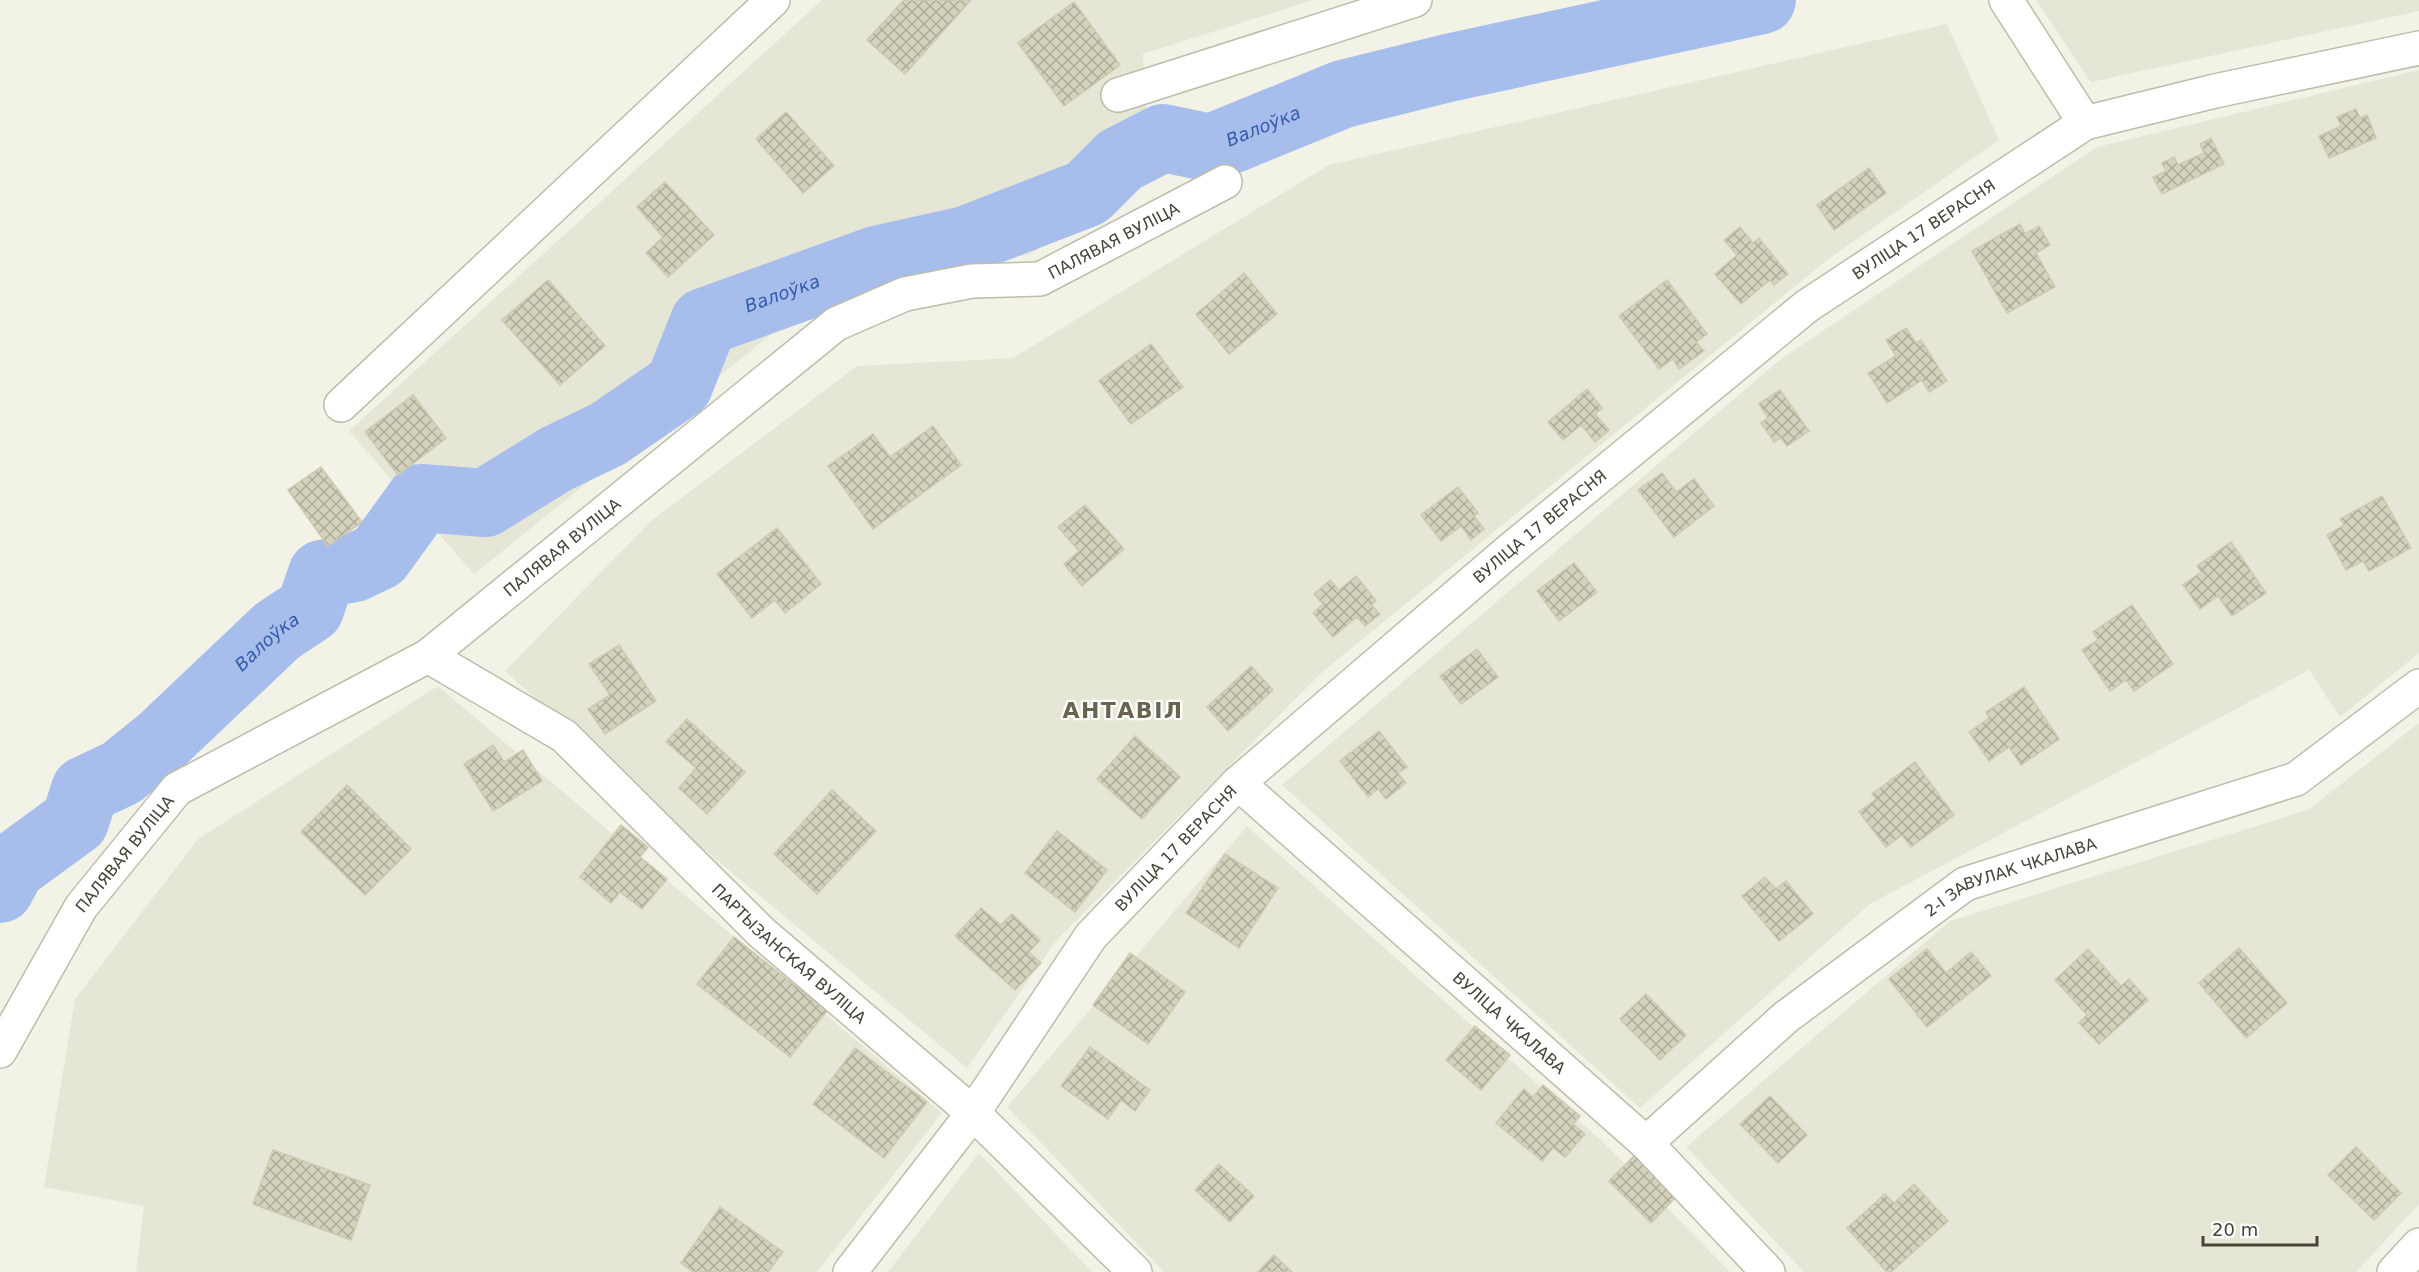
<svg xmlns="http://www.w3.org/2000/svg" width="2419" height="1272" font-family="'DejaVu Sans',sans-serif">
	<defs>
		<pattern id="building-cross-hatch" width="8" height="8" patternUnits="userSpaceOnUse" patternTransform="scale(1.5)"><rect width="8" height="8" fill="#d4d1bd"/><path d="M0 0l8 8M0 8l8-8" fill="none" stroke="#aeab9a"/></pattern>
	</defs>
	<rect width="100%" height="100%" fill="#f3f2e7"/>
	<g fill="#e6e6d6">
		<path d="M822 0H1313L1143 54 1150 180 1029 255 927 265 795 315 474 574 349 431Z"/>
		<path d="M2036 0H2419V11L2091 82Z"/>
		<path d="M1947 24 1999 140 1831 257 1321 673 1056 941 967 1068 682 831 505 671 651 521 857 366 1013 358 1329 165Z"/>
		<path d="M2419 70V653L2340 717 2309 670 1870 904 1640 1108 1282 785 1781 359 2097 147Z"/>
		<path d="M438 686 942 1113 817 1272H136L144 1206 44 1187 75 999 198 839Z"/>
		<path d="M2419 723V1204L2356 1272H1804L1686 1147 1950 921 2308 810Z"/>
		<path d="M1247 826 1603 1142 1730 1272H1164L1007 1107Z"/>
		<path d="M979 1153 1092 1272H888Z"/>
	</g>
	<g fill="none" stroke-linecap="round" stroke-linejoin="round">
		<path stroke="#a7beed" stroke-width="68" id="s1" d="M0 889 12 867 75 821 85 790 121 773 162 740 277 631 310 609 322 574 354 568 379 556 421 498 485 503 556 459 608 434 679 385 704 322 876 260 966 240 1087 193 1120 160 1163 138 1211 148 1343 94 1448 68 1762 0"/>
	</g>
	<g fill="url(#building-cross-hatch)" stroke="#cecab1" stroke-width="1.5">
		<path d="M904 0H971L905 74 867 40Z"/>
		<path d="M1074 2 1120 65 1064 106 1018 43Z"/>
		<path d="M2356 109 2360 118 2367 115 2376 138 2329 158 2319 136 2341 126 2337 117Z"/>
		<path d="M786 112 834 166 803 193 756 139Z"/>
		<path d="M2211 138 2224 164 2162 194 2153 177 2166 171 2162 163 2174 157 2178 165 2204 153 2200 144Z"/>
		<path d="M1869 168 1886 193 1834 230 1817 205Z"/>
		<path d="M665 182 714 235 668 277 646 253 663 237 637 207Z"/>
		<path d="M2020 224 2025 234 2039 226 2050 245 2036 253 2055 287 2007 313 1972 251Z"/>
		<path d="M1740 227 1753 243 1759 238 1788 274 1774 285 1770 280 1741 304 1715 274 1737 255 1724 240Z"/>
		<path d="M1244 273 1277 314 1229 354 1196 314Z"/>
		<path d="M548 280 605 346 560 385 502 320Z"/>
		<path d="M1667 280 1707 334 1696 342 1704 351 1679 369 1673 359 1659 369 1619 316Z"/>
		<path d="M1906 328 1916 343 1921 340 1947 381 1929 392 1922 380 1887 403 1868 373 1896 356 1886 340Z"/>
		<path d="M1151 344 1183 387 1131 424 1099 381Z"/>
		<path d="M1587 389 1602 408 1595 414 1609 430 1595 442 1581 425 1563 440 1548 422Z"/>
		<path d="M1780 390 1809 431 1787 446 1781 438 1774 442 1761 423 1768 418 1759 404Z"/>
		<path d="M413 395 446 438 398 475 365 432Z"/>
		<path d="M933 426 961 465 873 529 828 466 873 434 890 457Z"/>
		<path d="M321 467 362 522 328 546 288 490Z"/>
		<path d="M1662 473 1676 492 1694 479 1714 506 1674 537 1638 490Z"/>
		<path d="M1458 487 1478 513 1474 516 1484 529 1471 540 1461 526 1441 541 1421 515Z"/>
		<path d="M2382 496 2411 548 2369 571 2363 561 2346 570 2327 535 2344 525 2340 519Z"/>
		<path d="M1085 505 1124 549 1082 586 1064 564 1079 551 1058 527Z"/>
		<path d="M777 528 821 584 785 613 775 600 752 618 717 574Z"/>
		<path d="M2231 542 2266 593 2232 616 2218 596 2200 609 2183 585 2201 572 2197 566Z"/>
		<path d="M1574 563 1597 592 1559 621 1537 591Z"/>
		<path d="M1356 576 1376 601 1371 605 1380 614 1365 626 1357 617 1333 637 1313 613 1323 604 1314 594 1330 580 1339 590Z"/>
		<path d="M2132 605 2173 664 2134 691 2126 680 2110 691 2082 650 2098 640 2093 632Z"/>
		<path d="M619 645 656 701 605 734 588 709 610 695 589 664Z"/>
		<path d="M1477 649 1498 677 1461 704 1440 676Z"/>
		<path d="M1251 666 1273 690 1228 731 1207 707Z"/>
		<path d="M2024 687 2059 739 2021 765 2009 747 1989 761 1969 732 1989 718 1986 712Z"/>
		<path d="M687 719 745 772 707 814 679 788 696 768 666 742Z"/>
		<path d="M1379 731 1407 767 1398 773 1406 783 1386 799 1378 789 1368 797 1340 761Z"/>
		<path d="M1135 736 1180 777 1142 819 1097 779Z"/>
		<path d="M493 745 504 762 523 750 542 781 493 811 464 764Z"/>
		<path d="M1915 762 1954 815 1911 847 1902 835 1886 847 1859 812 1876 799 1872 794Z"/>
		<path d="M347 785 411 849 365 895 301 832Z"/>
		<path d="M832 790 876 831 817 894 774 854Z"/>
		<path d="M621 825 648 847 640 857 667 879 642 909 620 892 611 903 580 877Z"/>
		<path d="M1057 831 1107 870 1075 912 1025 873Z"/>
		<path d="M1225 854 1278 888 1239 948 1186 913Z"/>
		<path d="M1765 877 1776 889 1786 881 1813 914 1779 941 1742 896Z"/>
		<path d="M981 908 1001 925 1012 914 1040 940 1029 952 1041 963 1015 990 955 936Z"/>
		<path d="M734 937 827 1011 790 1057 697 984Z"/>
		<path d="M2239 948 2287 1003 2246 1038 2199 983Z"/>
		<path d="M1927 949 1946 973 1971 952 1991 976 1927 1027 1889 979Z"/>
		<path d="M2088 949 2121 986 2129 979 2148 1000 2099 1044 2079 1023 2087 1015 2055 980Z"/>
		<path d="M1130 953 1185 992 1148 1044 1093 1005Z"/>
		<path d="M1646 994 1686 1035 1660 1060 1620 1019Z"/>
		<path d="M1475 1026 1510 1055 1481 1090 1446 1060Z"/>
		<path d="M1090 1047 1150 1090 1135 1111 1121 1100 1108 1119 1061 1086Z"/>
		<path d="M855 1048 927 1102 884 1158 813 1104Z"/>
		<path d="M1543 1085 1580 1116 1573 1124 1585 1134 1565 1157 1553 1148 1542 1161 1496 1123 1524 1089 1533 1097Z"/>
		<path d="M1770 1096 1807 1135 1778 1163 1740 1124Z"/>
		<path d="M1644 1146 1678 1195 1651 1223 1609 1181Z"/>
		<path d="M2356 1147 2401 1193 2374 1220 2328 1175Z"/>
		<path d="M273 1150 370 1185 351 1240 253 1204Z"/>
		<path d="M1219 1164 1254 1196 1230 1222 1195 1190Z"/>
		<path d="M1914 1184 1948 1221 1891 1272H1887L1847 1228 1885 1194 1894 1203Z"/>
		<path d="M720 1207 783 1252 768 1272H693L681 1263Z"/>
		<path d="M1274 1255 1292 1272H1258Z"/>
	</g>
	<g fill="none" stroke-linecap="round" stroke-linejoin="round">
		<defs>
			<g id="street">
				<path d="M2006 0 2085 123"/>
				<path d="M1118 95 1415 0"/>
				<path d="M341 405 773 0"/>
				<path id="s2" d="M428 656 564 736 761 932 973 1113 1135 1272"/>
				<path id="s3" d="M1238 783 1646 1143 1768 1272"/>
				<path id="s4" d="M0 1051 81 907 177 789 428 656 836 324 905 294 972 281 1040 279 1225 182"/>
				<path id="s5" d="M1646 1143 1786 1017 1965 884 2296 779 2419 686"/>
				<path id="s6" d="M850 1272 973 1113 1091 936 1238 783 1510 550 1807 306 2085 123 2215 91 2419 48"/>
				<path d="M2394 1272 2419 1245"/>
			</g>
		</defs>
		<use href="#street" stroke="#bebcaa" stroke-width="36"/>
		<use href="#street" stroke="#fff" stroke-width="33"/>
	</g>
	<g text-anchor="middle" stroke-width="4.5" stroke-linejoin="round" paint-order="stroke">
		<g font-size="16" fill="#464437" stroke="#fff">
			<text dy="6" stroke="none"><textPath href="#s6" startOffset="1508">ВУЛІЦА 17 ВЕРАСНЯ</textPath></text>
			<text dy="6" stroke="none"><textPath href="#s4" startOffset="1422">ПАЛЯВАЯ ВУЛІЦА</textPath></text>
			<text dy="6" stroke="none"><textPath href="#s6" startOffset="1022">ВУЛІЦА 17 ВЕРАСНЯ</textPath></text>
			<text dy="6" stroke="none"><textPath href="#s4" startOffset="774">ПАЛЯВАЯ ВУЛІЦА</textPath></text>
			<text dy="6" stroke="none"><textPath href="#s6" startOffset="536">ВУЛІЦА 17 ВЕРАСНЯ</textPath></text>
			<text dy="6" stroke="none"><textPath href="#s4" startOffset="234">ПАЛЯВАЯ ВУЛІЦА</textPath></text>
			<text dy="6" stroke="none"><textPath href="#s5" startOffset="456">2-І ЗАВУЛАК ЧКАЛАВА</textPath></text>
			<text dy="6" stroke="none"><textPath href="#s2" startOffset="471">ПАРТЫЗАНСКАЯ ВУЛІЦА</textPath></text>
			<text dy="6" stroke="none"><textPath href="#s3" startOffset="362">ВУЛІЦА ЧКАЛАВА</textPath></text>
		</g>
		<g font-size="18" font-style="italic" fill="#355bac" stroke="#fff">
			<text dy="6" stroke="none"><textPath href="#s1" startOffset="1560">Валоўка</textPath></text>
			<text dy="6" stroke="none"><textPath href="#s1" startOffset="1038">Валоўка</textPath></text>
			<text dy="6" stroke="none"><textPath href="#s1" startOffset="372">Валоўка</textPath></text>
		</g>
		<g font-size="22" font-weight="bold" letter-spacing="1.5" fill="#68644e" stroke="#fff">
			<text x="1123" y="718">АНТАВІЛ</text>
		</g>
	</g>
	<path d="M2203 1236v9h114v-9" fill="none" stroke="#464437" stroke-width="3"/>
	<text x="2212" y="1236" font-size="18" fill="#464437" stroke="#ffffff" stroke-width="4.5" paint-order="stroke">20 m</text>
</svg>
